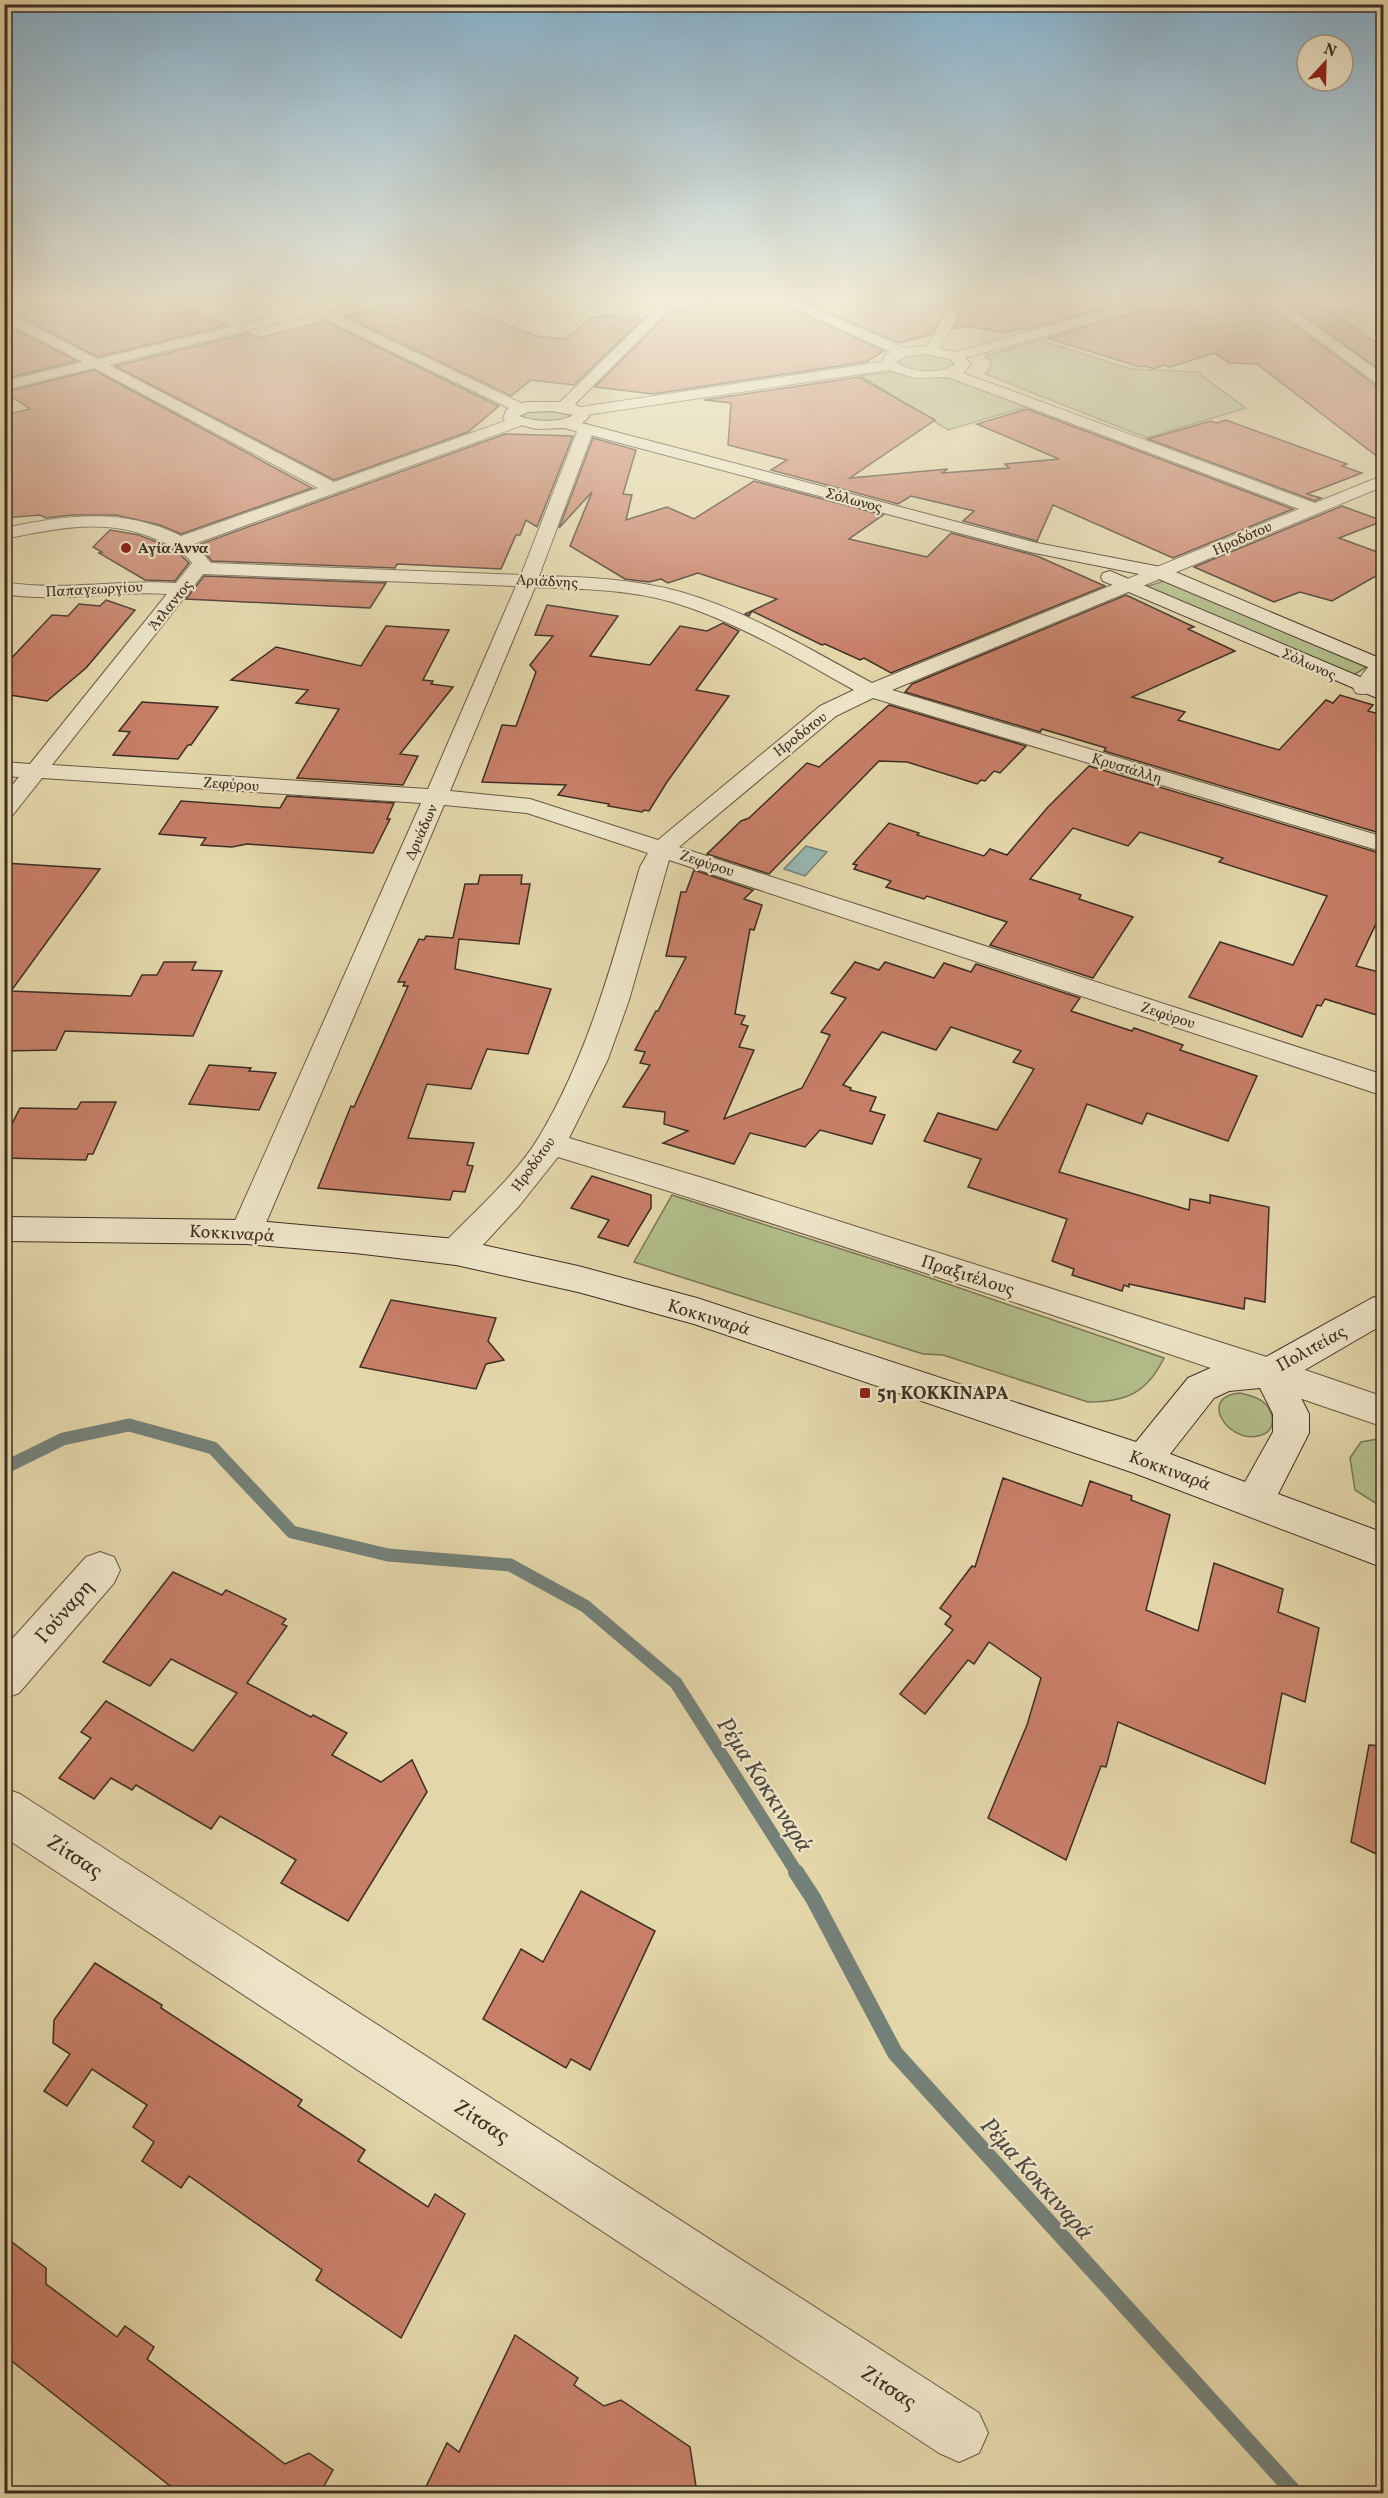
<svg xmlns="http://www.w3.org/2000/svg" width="1388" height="2498" font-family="Vollkorn,serif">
	<rect width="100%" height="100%" fill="#e3d6a9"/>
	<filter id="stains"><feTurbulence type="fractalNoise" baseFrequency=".00333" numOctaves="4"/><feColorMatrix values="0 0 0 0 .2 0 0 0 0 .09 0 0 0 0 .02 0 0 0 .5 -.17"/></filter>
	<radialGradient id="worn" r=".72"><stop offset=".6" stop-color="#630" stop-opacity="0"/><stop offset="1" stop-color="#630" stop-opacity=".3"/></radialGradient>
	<g fill="#b2be8a" stroke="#787657" stroke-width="1.5">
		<path d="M1040 340 1130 369 1197 372 1246 408 1147 438 985 374 990 368 991 361 985 356Z"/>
		<path d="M929 354 945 357 954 362 952 367C934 373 915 374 899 364L901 358 913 355Z"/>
		<path d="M901 371 928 377 957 378 1036 404 948 430 861 376Z"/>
		<path d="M528 411H562L573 414C562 424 535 423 521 416Z"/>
		<path d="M1167 580 1368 666 1352 676 1145 587Z"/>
		<path d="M672 1195 907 1270 1164 1358C1147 1393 1126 1402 1088 1402L943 1355 923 1354 634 1262Z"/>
		<path d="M1240 1393C1248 1395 1255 1396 1262 1401 1275 1411 1278 1432 1258 1436 1227 1443 1198 1396 1240 1393Z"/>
		<path d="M1383 1438H1384L1383 1508 1355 1490 1350 1458 1361 1442Z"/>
	</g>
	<path fill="#98b7b2" stroke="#748179" stroke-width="1.5" d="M806 846 827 852 805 876 784 869Z"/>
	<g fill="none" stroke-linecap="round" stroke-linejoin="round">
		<path stroke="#748179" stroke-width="13" d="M4 1468 63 1439 129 1425 213 1448 292 1532 388 1555 510 1565 585 1606 676 1683 797 1873"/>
		<path stroke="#748179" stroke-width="16" d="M796 1872 813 1898 895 2053 1296 2494"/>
	</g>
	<g fill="#c77f68" stroke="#3e2f24" stroke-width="1.5">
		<path d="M11 302H174L228 325 98 357 17 315 31 312Z"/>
		<path d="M401 302H446L537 336 565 339 592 317 598 318 602 315 642 319 574 385 531 380 511 396 345 316Z"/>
		<path d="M715 302H779L884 351 866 362 653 394 595 387 670 312Z"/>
		<path d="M805 302H949L932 334 899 343Z"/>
		<path d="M967 302H1126L1025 330 1020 329 1006 333 967 326 953 329Z"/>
		<path d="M1159 302H1250L1255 305H1267L1378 387 1383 388V461L1257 364 1230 363 1214 353 1170 367 1164 365 1154 369 1145 366 1140 367 1047 338 1157 307Z"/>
		<path d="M1317 302 1383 348V372L1288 304Z"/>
		<path d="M324 321 499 406 468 432 334 480 115 366 248 333 259 338Z"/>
		<path d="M4 324 77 361 4 379Z"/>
		<path d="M94 370 312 488 181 534 160 525 116 515H72L46 518 40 515 4 518V415L30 409 5 392Z"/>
		<path d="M859 377 935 420 850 478 948 469 942 473 1009 468 1005 464 1059 459 977 424 1027 409 1293 509 1173 558 1053 505 1037 541 963 521 974 511 911 496 898 504 771 470 787 460 728 445 731 403 704 400Z"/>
		<path d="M1226 420 1347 464 1342 466 1362 473 1307 494 1321 498 1315 501 1148 439 1211 421 1217 423Z"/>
		<path d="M505 434 573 436 537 527 526 520 520 535H516L501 569 397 564 395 568 212 561 198 545Z"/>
		<path d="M593 438 636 450 623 494 632 495 626 520 667 507 694 519 754 481 883 515 849 539 927 557 951 533 1037 556 1105 586 891 673 864 658 860 660 825 644 822 645 752 611 749 616 745 614 777 599 698 573 668 583 661 579 649 582 625 579 570 546 592 492 559 528Z"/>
		<path d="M1342 506 1383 521 1339 538 1383 554V572L1332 601 1300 592 1274 602 1194 567Z"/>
		<path d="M110 530 139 535 162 544 180 554 189 563 175 581 145 580 99 553 102 552 93 547Z"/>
		<path d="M204 576 386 583 370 608 186 599Z"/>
		<path d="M1126 595 1194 627 1188 629 1235 651 1132 697 1185 712 1178 720 1279 750 1326 700 1333 703 1340 695 1373 705 1368 711 1383 715V834L1104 751 1106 748 1042 729 1040 732 905 692 912 684Z"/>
		<path d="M106 600 135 610 86 668 47 701 4 694V666L52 615 68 616 79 604 100 606Z"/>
		<path d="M547 605 618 616 590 656 650 665 680 626 707 631 723 623 739 631 696 690 729 696 667 782 649 811 644 810 642 812 608 806 609 804 558 795 566 785 482 782 502 725 516 726 536 672 530 665 553 636 535 635Z"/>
		<path d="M386 626 449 630 423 680 433 681 431 684 453 687 400 754 418 756 403 785 297 778 339 709 296 703 308 690 231 680 276 647 361 666Z"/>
		<path d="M142 702 218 707 191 745H188L178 759 113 755 130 732 119 731Z"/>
		<path d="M889 705 1026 746 1000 773 994 771 985 781 981 780 977 784 907 762 879 761 769 874 707 854 741 821 749 818 807 763 819 767Z"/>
		<path d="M1089 766 1383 854V909L1356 966 1383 973V1017L1325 999 1321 1006 1317 1005 1302 1037 1189 997 1220 942 1293 965 1327 896 1219 862 1223 858 1140 832 1128 846 1073 828 1030 879 1081 895 1079 899 1133 917 1093 978 990 945 1007 922 927 896 924 899 886 887 891 881 854 869 857 865 853 864 889 823 919 833 917 835 984 856 990 849 1007 855 1048 807Z"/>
		<path d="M287 796 394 803 387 819H390L373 853 247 844 232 847 201 845 206 838 159 834 181 801 280 808Z"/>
		<path d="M4 863 100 869 11 991 131 996 142 975H157L164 962H196L192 970 222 971 193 1036 65 1031 56 1050 4 1051Z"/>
		<path d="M694 870 753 890 744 899 762 905 754 930 750 929 735 1014 745 1016 741 1024 748 1026 739 1047 754 1050 724 1119 802 1088 830 1035 821 1032 846 998 831 993 855 962 879 970 885 962 934 978 944 963 971 972 976 964 1080 998 1071 1011 1132 1031 1134 1028 1183 1045 1180 1050 1257 1076 1228 1141 1147 1113 1142 1124 1087 1104 1059 1172 1189 1210 1190 1199 1210 1203V1195L1269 1207 1265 1302 1245 1298 1244 1309 1129 1284V1287L1124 1285 1122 1291 1072 1275 1074 1269 1052 1261 1067 1219 968 1187 981 1159 924 1141 938 1113 997 1130 1034 1069 1013 1062 1021 1051 951 1027 936 1050 882 1032 843 1085 851 1088 850 1090 876 1097 870 1111 885 1115 872 1144 820 1130 805 1147 750 1133 734 1164 663 1143 688 1131 664 1124 665 1112 623 1107 650 1065 640 1063 645 1052 635 1050 656 1011H658L686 957 666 956 681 892H686Z"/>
		<path d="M480 875H522L521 884H530L519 944 459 939 455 969 551 989 528 1054 487 1049 471 1089 427 1084 408 1138 474 1143 467 1165 473 1166 465 1192 453 1191 450 1200 318 1188 351 1106 354 1107 408 986H403L405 982H398L419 939 424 940 426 936 453 938 465 884H478Z"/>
		<path d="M209 1065 251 1068 249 1071 276 1073 259 1110 189 1104Z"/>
		<path d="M81 1102H116L93 1154H88L86 1160 4 1158V1140L20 1108 77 1109Z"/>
		<path d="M592 1176 651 1195V1208L628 1246 598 1237 609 1220 571 1208Z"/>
		<path d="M391 1300 496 1318 488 1341 504 1360 486 1364 476 1389 360 1367Z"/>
		<path d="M1003 1478 1082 1506 1090 1481 1132 1496 1131 1500 1170 1515 1146 1610 1198 1631 1214 1563 1283 1589 1278 1612 1319 1628 1305 1702 1282 1693 1265 1784 1118 1722 1106 1767 1101 1766 1066 1860 988 1818 1027 1725 1041 1678 989 1642 974 1664 968 1660 925 1714 900 1694 953 1630 945 1624 951 1616 940 1608 972 1566 975 1567Z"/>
		<path d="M173 1572 222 1595 226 1590 286 1619 282 1624 287 1626 247 1683 311 1717 313 1715 347 1733 332 1755 381 1782 412 1760 427 1792 348 1921 281 1883 296 1860 220 1816 211 1829 136 1785 132 1790 111 1778 94 1799 59 1778 91 1738 81 1732 106 1701 193 1751 237 1693 171 1659 150 1686 103 1662Z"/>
		<path d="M1369 1745 1383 1746V1857L1351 1842Z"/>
		<path d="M581 1891 655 1931 590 2070 571 2059 566 2068 483 2019 521 1949 543 1962Z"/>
		<path d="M95 1963 162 2005 161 2008 302 2100 298 2106 365 2150 358 2161 428 2207 435 2194 465 2214 401 2338 316 2280 322 2270 189 2176 181 2188 142 2161 154 2142 133 2127 147 2105 92 2069 67 2106 44 2091 70 2054 53 2043 54 2020Z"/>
		<path d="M4 2236 46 2268V2284L117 2337 125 2326 154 2347 147 2359 285 2464 309 2453 333 2470 320 2493H179L4 2355Z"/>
		<path d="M515 2335 578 2378 574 2385 604 2406 621 2400 690 2447 697 2493H423L447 2443 459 2452Z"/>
	</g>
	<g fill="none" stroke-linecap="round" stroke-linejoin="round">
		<defs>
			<g id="street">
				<path d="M307 302 317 305 331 302H354L353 305 329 311 525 405 528 408 525 411H515L314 314 109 365 334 482 511 419H523L525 422 523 425 194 544 211 563 521 575 578 429 586 424 594 429 539 576C587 577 634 579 681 592 748 611 811 650 872 683L1299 509 948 377 915 378 889 370 579 416 574 414 571 411 574 408 882 362 885 355 891 352 781 302H799L905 348 928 346 952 302H965L940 349 955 352 1135 302H1157L1156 305 965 358 971 364 963 373 1315 503 1384 475V486L892 690 1384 837V852L873 698 836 716 679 847 1384 1075V1096L669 860 629 1000 608 1059 569 1138 706 1179 1270 1358 1384 1397V1427C1110 1333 835 1241 558 1157L519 1206 468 1261 456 1265 444 1261 439 1252 444 1243C474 1212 517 1174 539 1137 589 1054 613 959 640 867L648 853 527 813 444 805 262 1232 258 1241 246 1244 234 1241 230 1232 421 803 42 778 12 816 4 818V795L19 777 4 776V762L30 764 167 594C112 590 59 603 4 594V582C62 592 119 579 176 583L192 563C184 552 171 545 158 540 108 517 57 528 4 539V528C66 515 123 507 181 536L318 488 94 368 4 390V381L83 362 4 321V311L98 359 303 309 301 306ZM925 354 950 359 955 364C940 375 912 373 896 362L906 356ZM203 574 516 586 428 789 52 765ZM535 587C581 589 627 589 672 602 736 621 796 658 854 690L820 706 658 840 530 799 450 791Z"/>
				<path d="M1267 302H1282L1384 375V386L1379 385Z"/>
				<path d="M1384 656C1384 674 1381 699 1356 693L1353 688C1361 677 1371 659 1384 656Z"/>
				<path d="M100 1552 114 1557 120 1570 114 1583 19 1693 4 1699V1648L86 1557Z"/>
				<path d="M4 1788 20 1794 979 2413 988 2433 979 2453 959 2462 939 2453 4 1837Z"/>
			</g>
			<g id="secondary">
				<path d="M643 302H661L671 308 575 404 589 413V417L582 423 1037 543 1166 568 1384 660V674L1154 577 1030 552 564 428 536 429 505 421 503 418 507 409 526 402H560L655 309ZM552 411 573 415C559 423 534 422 519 416L528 412Z"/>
				<path d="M1110 571 1384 687V701L1103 581 1101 577 1103 573Z"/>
				<path d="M4 1217 246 1220 456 1239 578 1266 697 1298 1136 1442 1188 1378 1224 1362 1264 1358 1372 1298 1384 1294V1324L1291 1378 1309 1414V1433L1278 1494 1384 1533V1568L1134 1473 694 1324 578 1292 456 1265 355 1253 246 1244 4 1241ZM1260 1388 1273 1414V1432L1245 1482 1170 1454 1214 1398 1229 1391Z"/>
			</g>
		</defs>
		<use href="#street" stroke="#675945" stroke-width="2"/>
		<use href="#secondary" stroke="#3e2f24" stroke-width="2"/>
		<use href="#street" fill="#ede4c7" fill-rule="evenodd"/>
		<use href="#secondary" fill="#ede4c7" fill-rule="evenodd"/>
	</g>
	<linearGradient id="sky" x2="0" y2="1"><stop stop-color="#88b5d2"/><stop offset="0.46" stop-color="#f2edd8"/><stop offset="1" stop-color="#f2edd8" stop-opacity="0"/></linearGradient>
	<rect width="1388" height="652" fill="url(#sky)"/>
	<g fill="#8f2418" stroke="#ede4c7" stroke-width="2">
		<circle cx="126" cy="548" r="6"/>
		<rect x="859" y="1387" width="12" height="12" rx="3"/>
	</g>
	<g text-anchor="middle" stroke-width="4.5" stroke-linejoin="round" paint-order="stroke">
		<g font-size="15" fill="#3e2f24" stroke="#ede4c7">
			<text transform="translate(854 500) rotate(15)" y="5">Σόλωνος</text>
			<text transform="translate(1242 538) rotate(-24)" y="5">Ηροδότου</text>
			<text transform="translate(547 581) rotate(3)" y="5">Αριάδνης</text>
			<text transform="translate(94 589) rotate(-3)" y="5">Παπαγεωργίου</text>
			<text transform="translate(170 605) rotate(-51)" y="5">Άτλαντος</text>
			<text transform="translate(1309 664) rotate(24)" y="5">Σόλωνος</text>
			<text transform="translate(800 734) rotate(-38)" y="5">Ηροδότου</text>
			<text transform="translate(1127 768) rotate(17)" y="5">Κρυστάλλη</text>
			<text transform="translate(231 784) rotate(4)" y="5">Ζεφύρου</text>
			<text transform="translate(421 832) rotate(-66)" y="5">Δρυάδων</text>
			<text transform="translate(707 863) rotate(18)" y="5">Ζεφύρου</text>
			<text transform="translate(1168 1015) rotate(18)" y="5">Ζεφύρου</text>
			<text transform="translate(533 1164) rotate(-54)" y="5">Ηροδότου</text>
		</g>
		<g font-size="15" font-weight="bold" fill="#3e2f24" stroke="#ede4c7" text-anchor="start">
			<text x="138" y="553">Αγία Άννα</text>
		</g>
		<g font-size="18" fill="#3e2f24" stroke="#ede4c7">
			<text transform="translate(232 1233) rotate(3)" y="6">Κοκκιναρά</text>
			<text transform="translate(968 1275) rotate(18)" y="6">Πραξιτέλους</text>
			<text transform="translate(709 1317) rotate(17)" y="6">Κοκκιναρά</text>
			<text transform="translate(1311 1348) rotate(-29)" y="6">Πολιτείας</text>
			<text transform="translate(1170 1470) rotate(20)" y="6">Κοκκιναρά</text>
		</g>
		<g font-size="18" font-weight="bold" fill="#3e2f24" stroke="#ede4c7" text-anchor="start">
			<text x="877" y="1399">5η ΚΟΚΚΙΝΑΡΑ</text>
		</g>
		<g font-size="21" fill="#3e2f24" stroke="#ede4c7">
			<text transform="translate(64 1611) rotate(-49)" y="7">Γούναρη</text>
			<text transform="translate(75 1856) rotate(33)" y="7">Ζίτσας</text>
			<text transform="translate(482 2121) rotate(33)" y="7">Ζίτσας</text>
			<text transform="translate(889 2387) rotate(33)" y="7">Ζίτσας</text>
		</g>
		<g font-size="24" font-style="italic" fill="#504a40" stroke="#ede4c7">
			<text transform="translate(765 1784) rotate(57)" y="8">Ρέμα Κοκκιναρά</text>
			<text transform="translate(1037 2178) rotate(48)" y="8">Ρέμα Κοκκιναρά</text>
		</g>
	</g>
	<rect width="1388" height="2498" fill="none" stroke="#e3d6a9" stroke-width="24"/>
	<rect x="6" y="6" width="1376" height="2486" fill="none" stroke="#3e2f24" stroke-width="3"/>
	<rect x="12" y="12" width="1364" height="2474" fill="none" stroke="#3e2f24" stroke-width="1.5"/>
	<g transform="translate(1325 63) rotate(22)"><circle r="28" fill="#ede4c7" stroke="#a79c86" stroke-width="1.5"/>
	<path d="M0-4.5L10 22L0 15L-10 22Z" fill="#8f2418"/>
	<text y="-9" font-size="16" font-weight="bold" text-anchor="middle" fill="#3e2f24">N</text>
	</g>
	<rect width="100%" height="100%" filter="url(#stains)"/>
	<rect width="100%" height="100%" fill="url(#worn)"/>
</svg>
